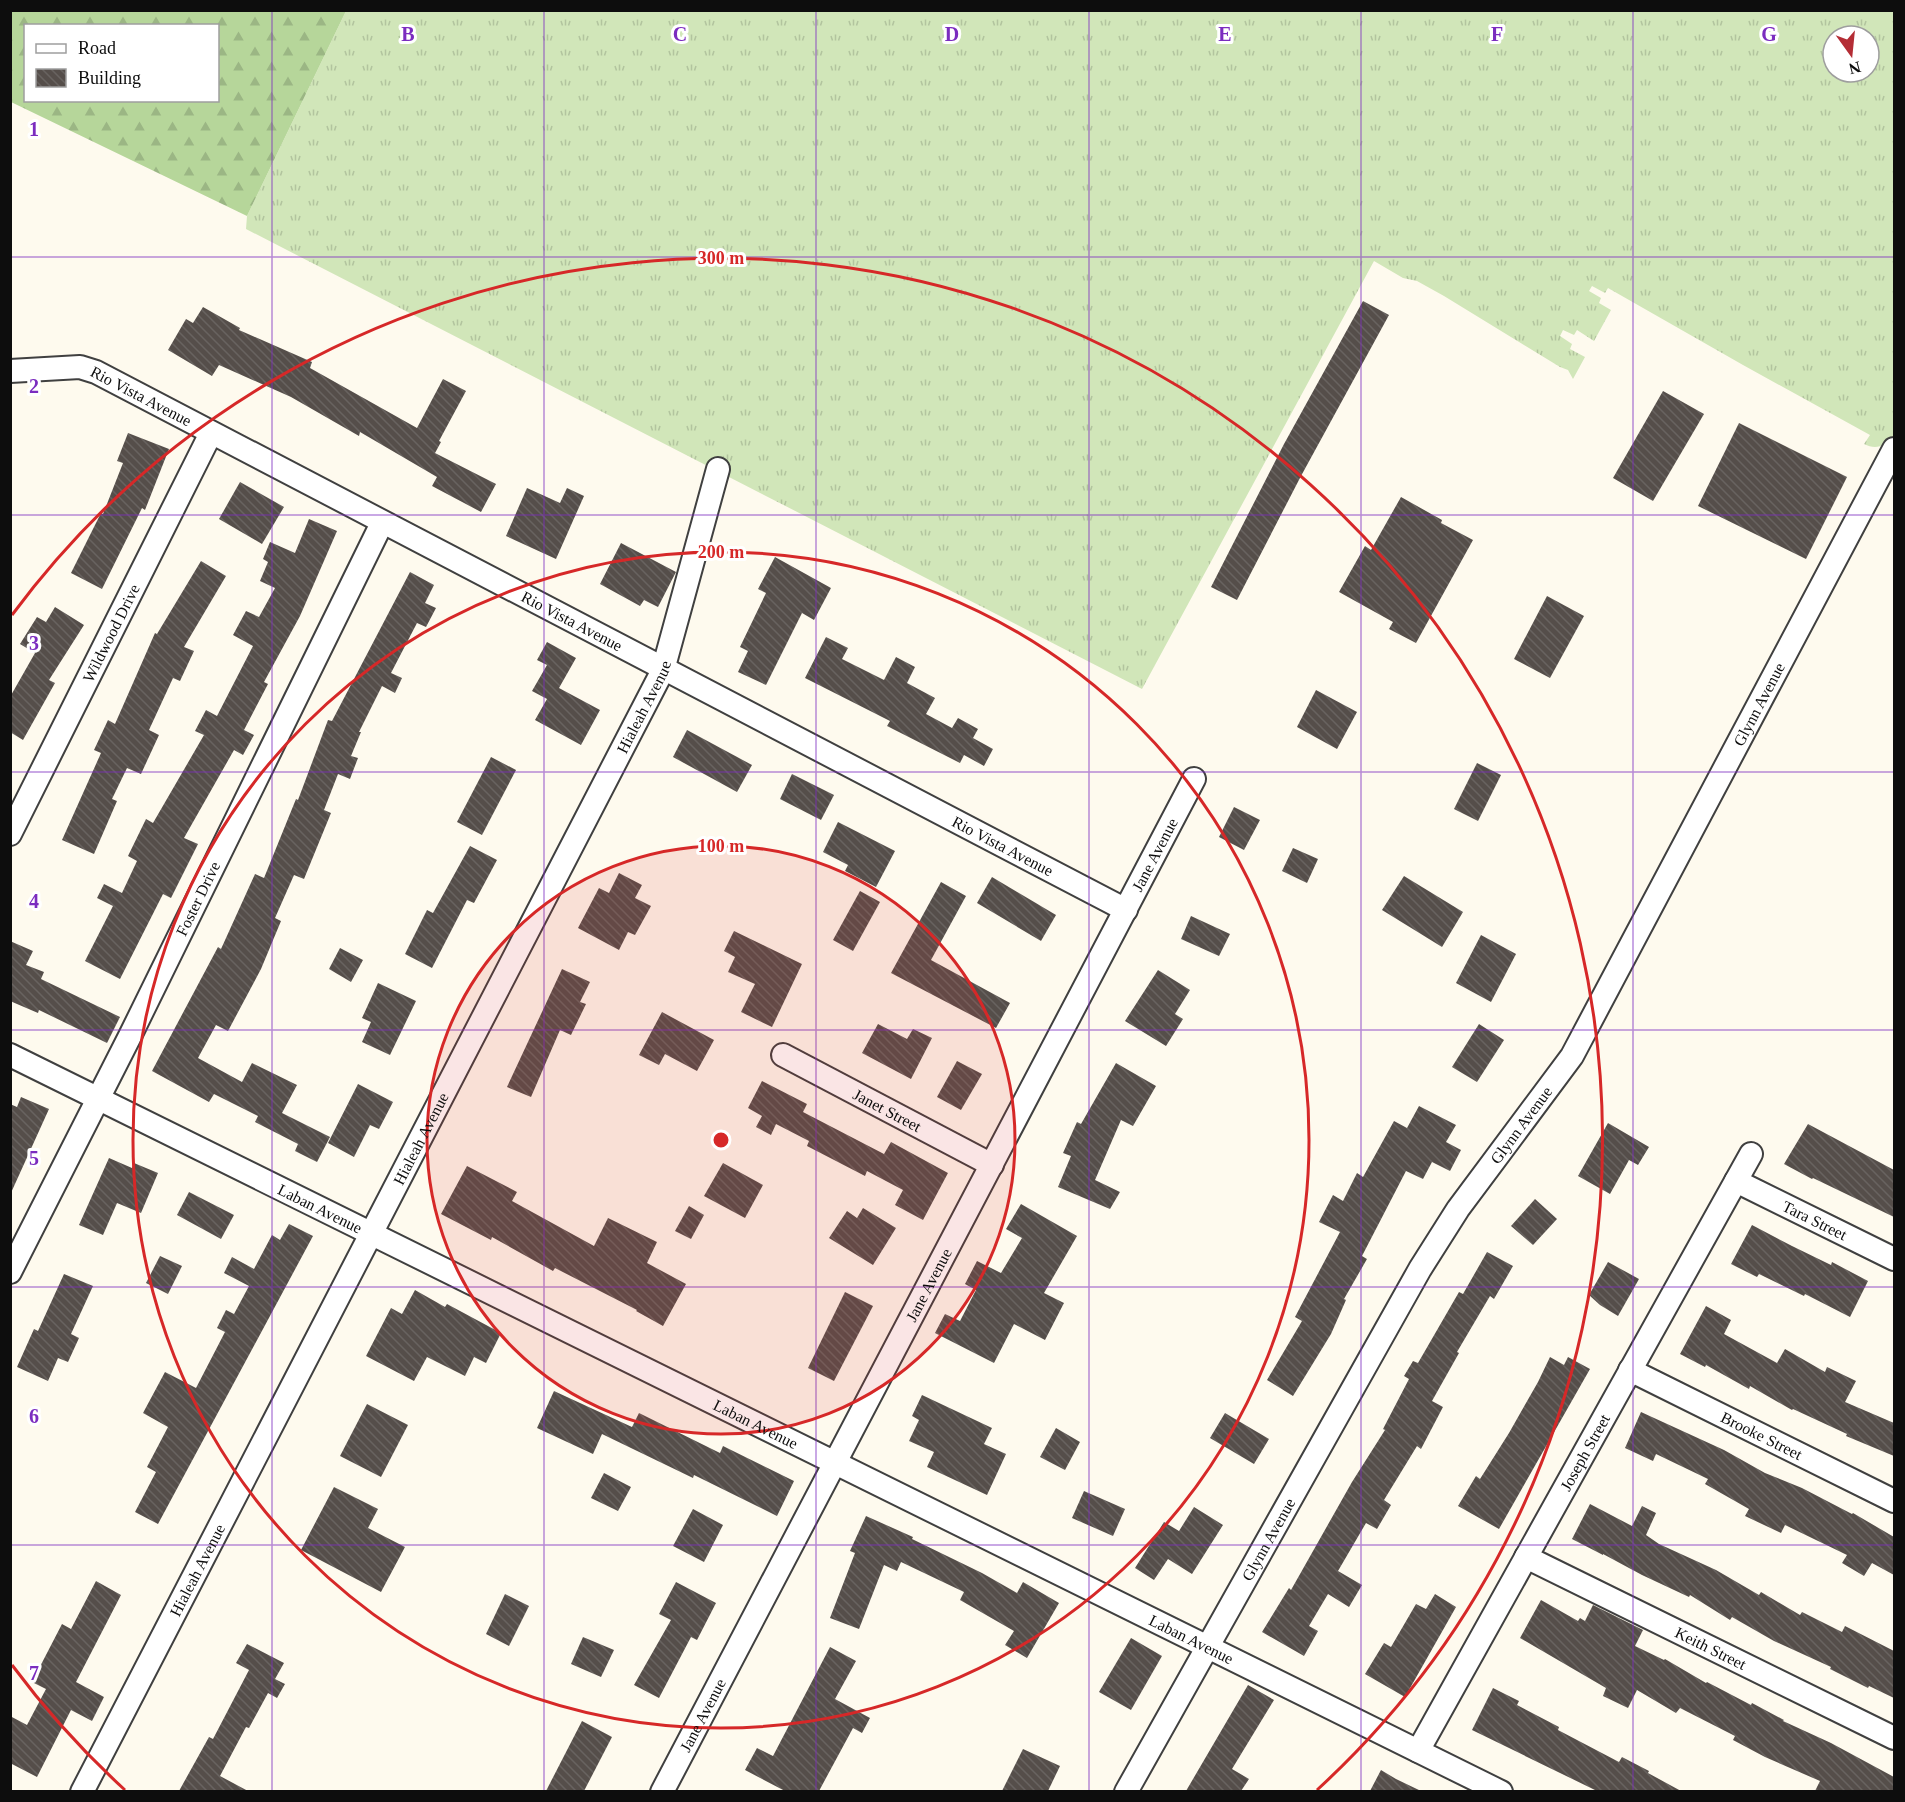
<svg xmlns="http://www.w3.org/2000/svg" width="1905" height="1802" font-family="Georgia,serif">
	<defs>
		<pattern id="grass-tufts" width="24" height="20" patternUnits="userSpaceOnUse" patternTransform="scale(1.5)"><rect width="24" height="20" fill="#d1e6b9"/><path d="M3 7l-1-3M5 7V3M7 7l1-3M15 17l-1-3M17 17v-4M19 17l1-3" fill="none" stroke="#b2c49e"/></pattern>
		<pattern id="forest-firs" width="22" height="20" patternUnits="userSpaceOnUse" patternTransform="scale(1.5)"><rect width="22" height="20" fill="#b6d69a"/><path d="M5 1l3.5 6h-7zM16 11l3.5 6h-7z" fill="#9bb684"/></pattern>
		<pattern id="building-back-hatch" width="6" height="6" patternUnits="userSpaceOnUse" patternTransform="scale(1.5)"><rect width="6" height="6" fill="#554e4a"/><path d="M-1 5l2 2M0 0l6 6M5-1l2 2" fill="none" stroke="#686360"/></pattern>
	</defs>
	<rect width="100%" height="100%" fill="#fefaee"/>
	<path fill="url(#grass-tufts)" fill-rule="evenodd" d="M346 11H1894V438C1884 446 1876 450 1864 444L1870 435 1743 365 1608 288 1605 293 1592 286 1589 291 1601 298 1599 303 1611 310 1594 341 1577 330 1574 335 1563 330 1560 336 1572 344 1570 349 1585 357 1573 379 1568 370 1560 367 1444 296 1417 281 1403 278 1374 261 1142 689 246 229 247 216ZM1833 36H1869V72H1833Z"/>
	<path fill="url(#forest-firs)" fill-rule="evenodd" d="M10 11 11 10 346 11 247 216 11 102ZM26 26H218V100H26Z"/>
	<g fill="url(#building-back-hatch)">
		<path d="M1363 301 1389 315 1301 476 1237 600 1211 587 1284 444Z"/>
		<path d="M203 307 240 328 239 330 312 362 310 368 417 428 443 379 466 391 439 441 441 442 435 453 496 484 481 512 432 486 437 477 360 432 359 436 291 397 219 365 212 376 168 350 186 319 193 323Z"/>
		<path d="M1663 391 1704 414 1653 501 1613 478Z"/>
		<path d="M1739 423 1847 477 1806 559 1698 506Z"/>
		<path d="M128 433 169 449 145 510 142 508 102 589 71 573 101 513 103 514 123 463 117 461Z"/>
		<path d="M240 482 284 507 262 544 219 519Z"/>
		<path d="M527 488 560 503 567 488 584 496 556 559 506 536Z"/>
		<path d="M1401 497 1442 520 1441 523 1473 540 1416 643 1389 629 1393 622 1339 592 1365 546 1371 550Z"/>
		<path d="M309 519 337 531 300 616 264 682 268 684 244 730 254 735 243 755 234 750 184 838 198 844 171 898 163 894 120 979 85 961 113 906 97 898 104 884 122 893 137 861 128 856 146 819 153 823 204 735 195 731 206 710 217 716 253 646 233 635 246 611 259 617 275 588 260 581 268 562 263 559 270 542 295 553Z"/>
		<path d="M621 543 676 572 658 607 644 600 640 606 600 584Z"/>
		<path d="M775 557 831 588 814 620 802 613 766 685 738 672 748 651 740 647 766 593 758 589Z"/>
		<path d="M201 561 226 576 184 647 194 651 180 681 173 678 149 730 159 735 141 774 127 768 112 799 117 801 94 854 62 840 101 753 94 750 108 720 115 724 155 633 157 634Z"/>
		<path d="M410 572 434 585 425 603 436 608 426 627 417 623 391 673 402 678 395 693 382 686 359 732H361L351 756 358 758 350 779 338 774 324 810 331 813 304 879 294 875 275 918 281 921 261 969 228 1031 216 1025 198 1058 242 1082 252 1063 297 1085 282 1113 330 1137 317 1162 295 1151 298 1144 255 1122 258 1116 214 1094 209 1102 152 1071 218 947 221 949 255 874 264 878 296 799 298 800 328 720 332 721Z"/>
		<path d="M1547 596 1584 616 1550 678 1514 659Z"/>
		<path d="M55 607 84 625 49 680 55 683 23 740 10 732V697L35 653 20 644 37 617 46 622Z"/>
		<path d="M826 637 848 648 842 659 884 680 896 657 915 667 907 683 935 698 926 714 952 728 958 718 978 729 973 738 993 749 984 766 964 755 960 763 887 726 890 721 805 678Z"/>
		<path d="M547 642 576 658 559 688 600 710 581 745 535 720 547 699 532 691 547 665 537 660Z"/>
		<path d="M1316 690 1357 712 1337 749 1297 727Z"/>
		<path d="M687 730 752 765 737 792 673 757Z"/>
		<path d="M491 757 516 770 482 835 457 822Z"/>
		<path d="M1477 763 1501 775 1478 821 1454 809Z"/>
		<path d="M792 774 834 795 821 820 780 799Z"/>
		<path d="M1234 807 1260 820 1244 850 1219 837Z"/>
		<path d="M838 822 895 851 876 887 845 871 848 865 823 852Z"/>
		<path d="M470 846 497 860 474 903 467 900 432 968 405 954 427 910 433 913Z"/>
		<path d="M1293 848 1318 859 1307 883 1282 871Z"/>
		<path d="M619 873 642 885 635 898 651 906 635 935 628 932 619 950 578 928 599 888 609 893Z"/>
		<path d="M1404 876 1463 912 1442 947 1382 910Z"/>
		<path d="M992 877 1056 915 1041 941 977 903Z"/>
		<path d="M941 882 966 896 931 960 1010 1003 996 1028 891 973Z"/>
		<path d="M860 891 880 902 853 951 833 940Z"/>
		<path d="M1191 916 1230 934 1219 956 1181 939Z"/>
		<path d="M734 931 802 964 772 1027 741 1012 755 984 728 972 735 957 724 951Z"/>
		<path d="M1481 935 1516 954 1491 1002 1456 983Z"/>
		<path d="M10 941 33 951 26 965 44 972 41 979 120 1017 107 1043 39 1010 38 1013 10 1001Z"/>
		<path d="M340 948 363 960 351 982 329 969Z"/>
		<path d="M562 969 590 982 580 1002 586 1004 571 1035 560 1030 531 1097 507 1087Z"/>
		<path d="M1158 970 1190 990 1175 1014 1183 1019 1166 1046 1125 1021Z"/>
		<path d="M378 983 416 1001 390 1055 362 1042 371 1022 362 1018Z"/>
		<path d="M662 1012 714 1040 697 1071 665 1054 659 1065 639 1055Z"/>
		<path d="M878 1024 907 1039 913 1029 932 1038 911 1079 862 1053Z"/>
		<path d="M1479 1024 1504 1040 1477 1082 1452 1067Z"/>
		<path d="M957 1061 982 1074 961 1110 937 1097Z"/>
		<path d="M1116 1063 1156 1086 1133 1126 1121 1120 1095 1180 1120 1192 1110 1209 1058 1187 1071 1156 1063 1153 1077 1122 1081 1124Z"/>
		<path d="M762 1081 807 1104 803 1112 884 1154 891 1142 948 1173 923 1220 895 1205 903 1190 867 1171 865 1176 807 1146 809 1141 776 1124 771 1135 756 1127 762 1116 748 1108Z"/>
		<path d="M358 1084 393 1102 379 1129 370 1125 354 1157 328 1143Z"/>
		<path d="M21 1097 49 1109 10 1195V1104L17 1107Z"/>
		<path d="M1419 1106 1456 1125 1446 1142 1461 1150 1450 1171 1432 1162 1423 1179 1406 1171 1362 1256 1367 1259 1344 1299 1346 1300 1331 1334 1293 1396 1267 1380 1302 1321 1295 1317 1340 1232 1319 1222 1333 1195 1343 1201 1357 1173 1363 1177 1394 1121 1407 1128Z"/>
		<path d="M1608 1123 1649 1147 1638 1165 1629 1160 1610 1194 1578 1176Z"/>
		<path d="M1808 1124 1894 1170V1217L1813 1178 1812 1179 1784 1164Z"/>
		<path d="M109 1158 132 1168 134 1163 158 1173 141 1213 117 1203 103 1235 79 1225Z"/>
		<path d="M723 1163 763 1185 745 1218 704 1196Z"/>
		<path d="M467 1166 517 1192 512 1201 594 1246 608 1218 657 1242 647 1263 686 1284 663 1326 636 1311 637 1310 555 1268 553 1271 492 1237 491 1240 441 1214Z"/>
		<path d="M189 1192 234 1215 221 1239 177 1215Z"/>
		<path d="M1535 1199 1557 1219 1533 1245 1511 1226Z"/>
		<path d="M1021 1204 1077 1236 1044 1293 1064 1303 1045 1340 1014 1324 994 1363 935 1333 945 1314 960 1321 976 1290 965 1284 977 1261 1001 1273 1022 1238 1006 1229Z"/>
		<path d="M689 1206 704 1215 691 1239 675 1231Z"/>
		<path d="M863 1208 896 1228 873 1265 829 1238 847 1211 857 1218Z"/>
		<path d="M289 1224 313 1236 158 1524 135 1512 156 1472 147 1467 168 1427 143 1413 165 1372 196 1388 225 1332 217 1328 226 1310 234 1314 249 1286 224 1273 232 1257 254 1269 272 1235 280 1240Z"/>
		<path d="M1752 1225 1792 1246 1831 1265 1832 1262 1868 1281 1850 1317 1805 1294 1804 1296 1759 1274 1757 1277 1731 1264Z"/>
		<path d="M1487 1252 1513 1266 1494 1299 1490 1296 1457 1352 1459 1353 1432 1401 1443 1407 1421 1449 1417 1446 1384 1500 1391 1505 1377 1529 1366 1523 1338 1571 1362 1585 1349 1607 1328 1594 1309 1626 1318 1631 1304 1656 1262 1632 1289 1588 1291 1590 1352 1482 1385 1430 1383 1429 1409 1379 1404 1376 1413 1361 1418 1363 1459 1292 1463 1294Z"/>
		<path d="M160 1256 182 1266 168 1294 146 1283Z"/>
		<path d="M1608 1262 1639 1279 1618 1316 1600 1305 1589 1295Z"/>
		<path d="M64 1274 93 1286 71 1334 79 1338 68 1362 58 1358 48 1381 17 1367 34 1329 38 1331Z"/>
		<path d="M415 1290 445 1307 447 1304 501 1333 486 1363 474 1357 465 1376 427 1357 414 1381 366 1356 391 1308 402 1314Z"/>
		<path d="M845 1292 873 1306 834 1381 808 1368Z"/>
		<path d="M1706 1306 1731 1320 1724 1334 1777 1363 1785 1349 1825 1372 1827 1367 1856 1381 1845 1402 1894 1423V1456L1846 1436 1847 1434 1793 1409 1792 1410 1750 1386 1749 1389 1706 1365 1705 1367 1680 1354Z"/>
		<path d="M1550 1357 1564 1365 1568 1357 1590 1369 1499 1529 1458 1506 1476 1476 1480 1479 1509 1433 1538 1382Z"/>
		<path d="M554 1391 632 1427 639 1413 720 1453 723 1446 794 1481 777 1516 694 1475 693 1478 602 1434 593 1454 537 1428Z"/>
		<path d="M922 1395 992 1428 984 1444 1006 1454 987 1495 927 1467 934 1452 909 1441 919 1420 912 1416Z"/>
		<path d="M367 1404 408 1425 381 1477 340 1456Z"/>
		<path d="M1641 1412 1724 1450 1765 1473 1802 1488 1852 1514 1853 1513 1894 1537V1575L1872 1563 1864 1576 1842 1563 1847 1555 1785 1525 1781 1533 1745 1516 1749 1509 1705 1484 1708 1479 1656 1454 1653 1461 1625 1448Z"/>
		<path d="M1225 1413 1269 1439 1254 1464 1210 1438Z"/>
		<path d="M1056 1428 1080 1442 1065 1470 1040 1457Z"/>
		<path d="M604 1473 631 1487 618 1511 591 1498Z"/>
		<path d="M334 1487 378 1509 368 1528 405 1547 381 1592 301 1550Z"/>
		<path d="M1084 1491 1125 1509 1113 1536 1072 1518Z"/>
		<path d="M1590 1504 1632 1526 1642 1506 1656 1513 1646 1535 1659 1544 1716 1570 1759 1595 1761 1592 1800 1615 1802 1612 1842 1632 1845 1626 1894 1651V1698L1869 1686 1868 1688 1830 1669 1831 1667 1774 1641 1732 1617 1730 1620 1690 1595 1689 1597 1642 1575 1603 1554V1555L1572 1539Z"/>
		<path d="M1194 1507 1223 1525 1192 1574 1168 1559 1154 1580 1135 1568 1164 1522 1179 1531Z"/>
		<path d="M693 1509 723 1525 704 1562 673 1546Z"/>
		<path d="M866 1516 913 1537 912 1539 982 1573 1017 1593 1023 1582 1059 1603 1027 1658 1005 1645 1014 1631 960 1600 964 1592 901 1562 897 1571 884 1565 859 1629 830 1618 855 1553 850 1551Z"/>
		<path d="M96 1581 121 1595 76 1682 104 1697 92 1721 71 1710 37 1777 10 1763V1716L27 1725 46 1689 32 1682 62 1624 71 1629Z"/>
		<path d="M676 1582 716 1603 697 1640 691 1637 659 1698 634 1685 671 1620 659 1614Z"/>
		<path d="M505 1594 529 1606 509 1646 486 1634Z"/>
		<path d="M1435 1594 1456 1607 1405 1697 1365 1674 1384 1643 1391 1647 1416 1604 1426 1609Z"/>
		<path d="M1541 1600 1578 1621 1580 1618 1585 1621 1593 1605 1643 1630 1635 1646 1664 1660 1665 1659 1706 1683 1707 1682 1751 1705 1752 1703 1784 1720 1783 1721 1831 1743 1894 1777V1791H1815L1820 1781 1765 1757 1733 1740 1735 1736 1680 1708 1676 1713 1637 1690 1628 1708 1603 1696 1606 1688 1520 1638Z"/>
		<path d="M583 1637 614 1650 601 1677 571 1664Z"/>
		<path d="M1131 1638 1162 1656 1131 1710 1099 1692Z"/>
		<path d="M247 1644 284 1663 275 1679 285 1684 277 1698 268 1693 249 1728 246 1727 220 1776 248 1791H179L209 1737 213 1739 249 1670 236 1663Z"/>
		<path d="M830 1647 856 1661 835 1699 870 1718 862 1733 853 1728 819 1791H785L745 1770 757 1748 773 1756Z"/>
		<path d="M1248 1685 1274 1700 1232 1769 1249 1779 1241 1791H1186Z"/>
		<path d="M1493 1688 1519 1701 1517 1705 1559 1727 1558 1730 1619 1762 1622 1757 1649 1771 1648 1773 1681 1791H1597L1472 1730Z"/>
		<path d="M582 1721 612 1737 584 1791H546Z"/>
		<path d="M1023 1749 1060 1766 1048 1791H1002Z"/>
		<path d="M1381 1770 1396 1779 1421 1791H1370Z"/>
	</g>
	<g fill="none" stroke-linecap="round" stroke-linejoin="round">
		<defs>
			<g id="street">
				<path id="s1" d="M10 371 80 367 96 372 1126 910"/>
				<path id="s2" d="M10 834 211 433"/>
				<path id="s3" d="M10 1055 1501 1792"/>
				<path id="s4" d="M783 1055 992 1165"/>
				<path id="s5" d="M1736 1181 1894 1259"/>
				<path id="s6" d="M10 1272 131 1034 382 523"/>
				<path id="s7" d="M1630 1370 1894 1501"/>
				<path id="s8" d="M1526 1557 1894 1738"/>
				<path id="s9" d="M1418 1751 1751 1154"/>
				<path id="s10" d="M82 1792 663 670 718 469"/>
				<path id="s11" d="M662 1792 1194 779"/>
				<path id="s12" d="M1126 1792 1420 1269 1458 1209 1572 1056 1894 449"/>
			</g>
		</defs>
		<use href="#street" stroke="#404040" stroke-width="26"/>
		<use href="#street" stroke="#fff" stroke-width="22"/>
	</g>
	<path fill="none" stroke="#7b2cbf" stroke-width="1.5" stroke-opacity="0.55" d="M272 10V1792M544 10V1792M816 10V1792M1089 10V1792M1361 10V1792M1633 10V1792M10 257H1894M10 515H1894M10 772H1894M10 1030H1894M10 1287H1894M10 1545H1894"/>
	<circle cx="721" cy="1140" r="294" fill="#d62828" fill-opacity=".12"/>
	<g fill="none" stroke="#d62828" stroke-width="3">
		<circle cx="721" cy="1140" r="294"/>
		<circle cx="721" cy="1140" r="588"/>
		<path d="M125 1790A882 882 0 0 1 12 1665M12 615A882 882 0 1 1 1317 1790"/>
	</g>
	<g text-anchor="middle" stroke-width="6" stroke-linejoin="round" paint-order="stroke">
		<g font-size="16" fill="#0d0d0d" stroke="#fff">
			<text dy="6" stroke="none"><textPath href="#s1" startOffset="138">Rio Vista Avenue</textPath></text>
			<text dy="6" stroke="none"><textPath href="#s1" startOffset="624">Rio Vista Avenue</textPath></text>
			<text dy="6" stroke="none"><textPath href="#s2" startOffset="225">Wildwood Drive</textPath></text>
			<text dy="6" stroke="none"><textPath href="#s12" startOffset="1260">Glynn Avenue</textPath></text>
			<text dy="6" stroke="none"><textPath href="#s10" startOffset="1222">Hialeah Avenue</textPath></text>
			<text dy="6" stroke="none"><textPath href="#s1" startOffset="1110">Rio Vista Avenue</textPath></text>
			<text dy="6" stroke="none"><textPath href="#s11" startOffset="1059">Jane Avenue</textPath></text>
			<text dy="6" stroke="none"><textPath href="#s6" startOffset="418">Foster Drive</textPath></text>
			<text dy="6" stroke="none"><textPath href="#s4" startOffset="118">Janet Street</textPath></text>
			<text dy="6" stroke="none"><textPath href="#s12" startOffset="776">Glynn Avenue</textPath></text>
			<text dy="6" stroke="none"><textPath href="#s10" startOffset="736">Hialeah Avenue</textPath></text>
			<text dy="6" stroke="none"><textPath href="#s3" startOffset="346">Laban Avenue</textPath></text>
			<text dy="6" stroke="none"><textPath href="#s5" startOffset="88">Tara Street</textPath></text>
			<text dy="6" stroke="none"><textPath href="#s11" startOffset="573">Jane Avenue</textPath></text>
			<text dy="6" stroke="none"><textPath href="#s3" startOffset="832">Laban Avenue</textPath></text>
			<text dy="6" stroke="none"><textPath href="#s7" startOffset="147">Brooke Street</textPath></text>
			<text dy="6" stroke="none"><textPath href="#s9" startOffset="342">Joseph Street</textPath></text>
			<text dy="6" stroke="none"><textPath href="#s12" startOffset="290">Glynn Avenue</textPath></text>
			<text dy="6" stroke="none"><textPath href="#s10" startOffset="250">Hialeah Avenue</textPath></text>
			<text dy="6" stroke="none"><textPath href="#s3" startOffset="1318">Laban Avenue</textPath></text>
			<text dy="6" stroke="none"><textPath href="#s8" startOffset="206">Keith Street</textPath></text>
			<text dy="6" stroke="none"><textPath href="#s11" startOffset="87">Jane Avenue</textPath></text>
		</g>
	</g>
	<g font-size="20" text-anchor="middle" font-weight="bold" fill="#7b2cbf" stroke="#fff" stroke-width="6" stroke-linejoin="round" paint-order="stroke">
		<text x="408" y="41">B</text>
		<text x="680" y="41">C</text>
		<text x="952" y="41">D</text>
		<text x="1225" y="41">E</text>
		<text x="1497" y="41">F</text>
		<text x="1769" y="41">G</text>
		<text x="34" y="136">1</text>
		<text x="34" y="393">2</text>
		<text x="34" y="650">3</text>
		<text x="34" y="908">4</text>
		<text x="34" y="1165">5</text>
		<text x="34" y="1423">6</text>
		<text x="34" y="1680">7</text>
	</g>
	<circle cx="721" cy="1140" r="9" fill="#d62828" stroke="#fff" stroke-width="3"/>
	<g font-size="18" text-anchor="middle" font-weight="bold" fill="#d62828" stroke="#fff" stroke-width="6" stroke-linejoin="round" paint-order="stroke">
		<text x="721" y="264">300 m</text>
		<text x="721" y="558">200 m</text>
		<text x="721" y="852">100 m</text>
	</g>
	<rect width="1905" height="1802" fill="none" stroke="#0d0d0d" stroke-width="24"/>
	<rect x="24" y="24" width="195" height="78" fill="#ffffff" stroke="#9e9e9e" stroke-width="1.5"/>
	<rect x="36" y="44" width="30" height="9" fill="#ffffff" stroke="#9e9e9e" stroke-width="1.5"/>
	<text x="78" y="54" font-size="18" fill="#0d0d0d">Road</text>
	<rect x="36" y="69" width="30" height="18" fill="url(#building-back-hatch)" stroke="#9e9e9e" stroke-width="1.5"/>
	<text x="78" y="84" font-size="18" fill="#0d0d0d">Building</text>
	<g transform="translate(1851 54) rotate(165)"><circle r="28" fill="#ffffff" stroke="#9e9e9e" stroke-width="1.5"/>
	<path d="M0-4.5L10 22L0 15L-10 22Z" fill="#b42d35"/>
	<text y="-9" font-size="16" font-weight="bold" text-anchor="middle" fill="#0d0d0d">N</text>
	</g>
</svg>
